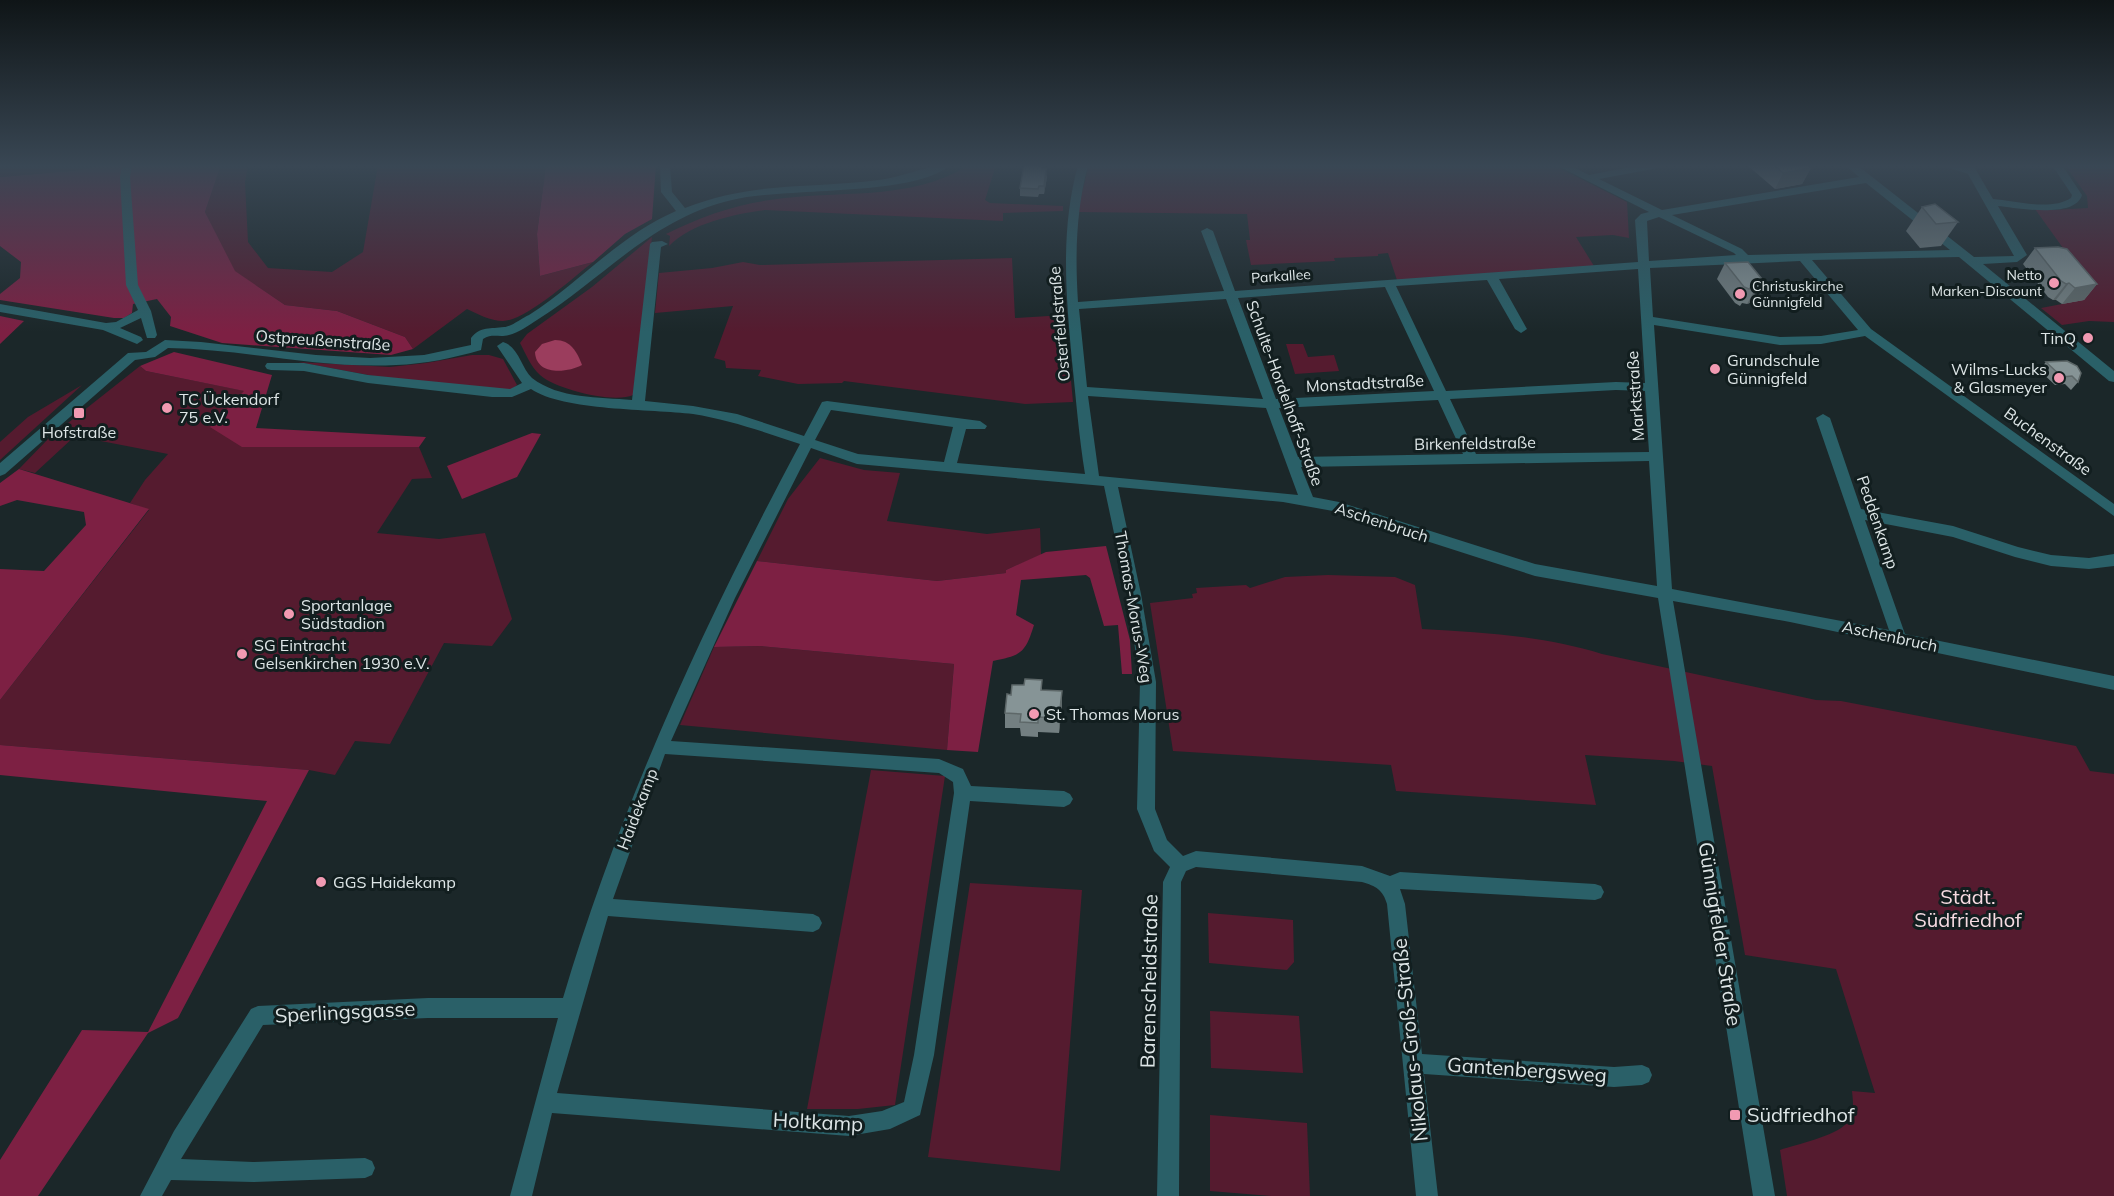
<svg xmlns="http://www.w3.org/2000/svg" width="2114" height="1196" font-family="Mulish,sans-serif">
	<rect width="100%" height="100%" fill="#1b2729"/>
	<g fill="#551b2f">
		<path d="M0 165H100L82 170 0 177Z"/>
		<path d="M221 165H248L245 182 248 242 268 268 332 272 363 252 378 165H546L537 234 540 276 593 262C574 277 525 321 503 321 490 321 478 314 467 309L413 349 405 337 337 311 285 305 234 271 205 212Z"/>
		<path d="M969 165H996L985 200 990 203 1063 206V211L1003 213V221L765 210C734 214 691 223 669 246L670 236 666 234C700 217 733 205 770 200 837 189 908 203 969 165Z"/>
		<path d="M1089 165H1553L1627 202 1629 238 1613 235 1576 237 1594 266 1397 280 1388 253 1378 254V256L1334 258 1335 261 1251 265 1246 240H1250L1247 214 1077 212Z"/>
		<path d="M2065 165H2114V322L2089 321 2062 325 2041 308 2062 304 2068 255 2035 209 2053 210 2088 208 2087 196Z"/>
		<path d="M652 237 633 395C614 404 555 389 540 375 530 366 526 354 520 343L527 334 592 287Z"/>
		<path d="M1012 258 1015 318 1065 315 1073 402 1025 404 844 381 842 383 798 384 758 376 761 370 726 368 725 361 714 358 733 306 655 313 659 273 712 268 743 262 760 265Z"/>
		<path d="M1286 344H1303L1308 357 1334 355 1339 371 1295 374Z"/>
		<path d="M472 355H489L503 359 517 385 511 390 379 377 298 362 390 367 426 363Z"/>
		<path d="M140 366 146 371 245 391 242 447H419L432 478 412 479 377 533 439 539 485 533 512 619 492 646 444 643 390 744 355 741 335 775 309 770 0 745V700L149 510 130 503 145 480 168 454 75 436 35 473 19 469 49 438Z"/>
		<path d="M82 385 0 460V442L28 417Z"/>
		<path d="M820 458 864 470 900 473 887 521 987 534 1040 528 1041 555 1006 570V573L937 581 757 561 788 499Z"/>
		<path d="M1328 575 1395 577 1415 585 1422 629C1482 632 1544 636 1602 654L1816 700 1841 701 2076 746 2090 771 2114 774V1196H1787L1780 1150C1797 1144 1834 1137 1847 1123 1855 1115 1853 1101 1852 1091L1875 1093 1836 969 1745 955 1712 766 1674 761 1585 755 1596 805 1396 791 1391 765 1173 751 1150 603 1193 598 1192 594 1197 593 1196 588 1246 585 1250 588 1285 577Z"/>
		<path d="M760 646 954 664 947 750 680 725 714 647Z"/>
		<path d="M871 770 945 776 895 1105 858 1109H807Z"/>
		<path d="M970 883 1082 890 1060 1171 928 1157Z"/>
		<path d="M1208 913 1293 920 1294 962 1287 970 1209 963Z"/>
		<path d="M1210 1011 1299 1016 1303 1073 1211 1068Z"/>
		<path d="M1210 1115 1307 1123 1310 1196H1271L1210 1191Z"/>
	</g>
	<g fill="#7d2043">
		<path d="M100 165H221L205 212 235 271 285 305 337 311 405 337 413 349 391 355 222 343 170 326 171 317 157 299 133 304 132 313 124 318H114L0 300V294L20 278 21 262 0 246V177L82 170Z"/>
		<path d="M546 165H656L652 219 625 234 593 262 540 276 537 234Z"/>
		<path d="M0 316 24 321 0 344Z"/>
		<path d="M174 352 272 375 256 428 426 437 419 447H242L210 427 244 391 146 371 140 366Z"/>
		<path d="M532 433 541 434 517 477 462 499 447 466Z"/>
		<path d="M19 469 149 509 0 700V569L44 571 86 525 84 512 17 500 0 506V483Z"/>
		<path d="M1106 546 1130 640 1132 674H1122L1118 625 1104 626 1090 578 1086 575 1021 580 1016 615 1034 625C1025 654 1021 655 993 661L978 752 947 750 954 664 760 646 714 647 757 561 937 581 1006 573V570L1046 552Z"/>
		<path d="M0 745 309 770 178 1018 148 1033 38 1196H0V1160L82 1030 148 1032 267 801 0 775Z"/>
	</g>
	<path fill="#9b3d5d" d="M555 340C571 340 577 352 582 365 567 373 536 376 535 352L542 344Z"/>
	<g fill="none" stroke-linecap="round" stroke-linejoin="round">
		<g fill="#2a6068" fill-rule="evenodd">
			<path d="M122 165H132L130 177 138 285 151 311 157 335 155 338H147L141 318 120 328 141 337 143 340 137 344 103 330 0 312V304L106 323 116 322 138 310 126 285 120 177Z"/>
			<path d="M660 165H670L672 192 685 208C752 181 810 189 879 180 903 177 926 165 950 165 915 197 784 187 732 200 651 219 604 278 537 320 529 325 518 333 509 335 499 338 493 333 483 339L481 350C453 358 425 364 396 365 319 369 245 349 168 348L155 357 135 360 5 474 0 476V463L128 353 146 352 165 340 201 342 316 355 370 358 424 355 471 345V338C480 326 491 329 504 327 511 327 522 318 529 315 579 283 620 235 676 211L661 192Z"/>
			<path d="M1078 165H1088C1076 211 1075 255 1078 302L1224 291 1201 231 1207 228 1213 231 1235 291 1638 262 1635 220 1641 214 1649 212 1556 165H1569L1589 175 1641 165H1663L1658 168 1599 179 1662 210 1859 177 1845 165H1857L1974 257 2014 256 1968 174 1941 165H1973L1993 199C2016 201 2051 211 2071 198L2072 195 2052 165H2062L2082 195C2075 219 2017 208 1998 206L2027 255 2017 262 1983 264 2114 371V382L2109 381 1959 257 1812 260 1871 329 2114 504V516L1865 336 1821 344 1780 345 1654 325 1672 589 1889 630 1816 418 1823 414 1830 418 1861 509 1953 526 2018 547 2051 555 2089 558 2114 554V566L2089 569 2051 566 2015 557 1953 537 1865 520 1905 634 2114 676V690L1790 622 1673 601 1775 1196H1753L1658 598 1535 576 1333 511 1283 502 1118 487 1141 594 1156 682 1155 809 1167 840 1183 856 1196 851 1362 866 1390 876 1400 872 1595 884 1601 886 1604 892 1601 898 1595 900 1400 889 1405 904 1422 1054 1614 1067 1642 1065 1649 1068 1652 1075 1649 1082 1642 1085 1614 1087 1424 1074 1438 1196H1416L1387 904C1383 890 1376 886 1362 882L1196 867 1186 871 1181 882 1179 1196H1157L1163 882 1170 867 1154 851 1137 809 1140 682 1127 594 1104 486 857 464 811 448 735 598 671 741 939 759 963 769 971 786 1064 791 1070 794 1073 799 1070 804 1064 807 970 801 934 1055 920 1115 890 1129 849 1136 552 1113 532 1196H510L558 1018H428L263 1025 181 1159 253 1162 365 1158 372 1161 375 1168 372 1175 365 1178 253 1182 171 1180 162 1196H140L174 1131 251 1009 258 1006 428 998H563C621 803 704 624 800 444 764 432 730 420 693 414 652 409 563 411 531 389L512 397H492L368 383 304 371 271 370 267 369 265 366 267 363H304L368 375 510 389 522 383 497 346 503 342C519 347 521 368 532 378 559 399 599 397 632 400L650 244 652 242 662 241 668 244 661 247 645 401 693 406 737 414 804 436 822 402 827 401 980 421 987 426 985 429H966L957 463 1085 474C1079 437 1076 399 1072 361 1066 294 1060 231 1078 165ZM1866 183 1950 250 1748 255 1742 249 1672 215ZM1659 217 1734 253 1736 255 1649 261 1647 221ZM1800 261 1858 330 1821 336 1780 337 1653 317 1650 268ZM1638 269 1645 383 1616 382 1446 391 1396 286 1487 280 1515 329 1521 333 1527 329 1499 279ZM1385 287 1434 391 1276 399 1238 298ZM1226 299 1263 399 1087 387 1079 309ZM1616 390 1645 391 1649 452 1476 454 1450 399ZM1088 396 1266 408 1298 495 1099 476ZM1438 400 1463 454 1298 457 1279 408ZM831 410 953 427 944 462 858 454 815 440ZM1649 461 1657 586 1535 564 1339 502 1313 497 1301 467ZM665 754 939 773 953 782 954 793 914 1055 904 1102 882 1111 849 1116 557 1093 608 916 813 932 819 929 822 923 819 917 813 914 613 899Z"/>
		</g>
	</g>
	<g fill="#737f81">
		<path d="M1747 165H1807L1811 168 1802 184 1775 189Z"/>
		<path d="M1042 169 1047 177 1044 194H1039L1038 197 1020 196V188Z"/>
		<path d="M1922 207 1958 222 1941 246 1920 248 1906 231Z"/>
		<path d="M2035 248 2097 284 2084 300 2062 304 2056 300H2053L2048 297 2023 264Z"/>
		<path d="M1725 263 1766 284 1757 300 1747 304 1742 303 1740 306 1735 303 1717 279Z"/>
		<path d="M2067 361 2078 382 2071 390 2065 384 2055 385 2039 370 2046 362Z"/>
		<path d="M1042 680V690L1062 706 1059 733 1038 732V737L1021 736 1020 728H1005V713L1011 695 1024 685Z"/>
	</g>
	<g fill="#5e6869">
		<path d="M1811 168 1802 184 1775 189 1783 173Z"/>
		<path d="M1046 169 1047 177 1044 194V186Z"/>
		<path d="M2069 283 2056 300H2053L2066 284Z"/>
		<path d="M1766 284 1757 300 1747 304 1756 288Z"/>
		<path d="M2097 284 2084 300 2062 304 2075 288Z"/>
		<path d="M1062 691V706L1059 733V718Z"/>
	</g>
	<g fill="#869496" stroke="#5e6869" stroke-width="1.5">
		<path d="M1024 165 1042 166V169H1046L1044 186H1039L1038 189 1020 188Z"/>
		<path d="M1774 165H1807L1811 168 1783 173Z"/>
		<path d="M1935 204 1958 222 1936 224 1922 207Z"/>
		<path d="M2058 247 2067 249 2097 284 2075 288 2069 283 2066 284 2061 281 2035 248Z"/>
		<path d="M1748 262 1766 284 1756 288 1751 287 1749 289 1744 287 1725 263Z"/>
		<path d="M2067 361 2077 366 2081 373 2078 382 2072 376 2062 377 2046 362Z"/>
		<path d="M1025 679 1042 680 1041 690 1062 691 1059 718 1038 717V723L1020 722 1021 714 1005 713 1007 694 1011 695 1012 685H1024Z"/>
	</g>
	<linearGradient id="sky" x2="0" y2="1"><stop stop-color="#0f1517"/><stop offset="0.5" stop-color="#394754"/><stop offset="1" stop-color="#394754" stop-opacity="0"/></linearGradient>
	<rect width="2114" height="332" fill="url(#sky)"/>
	<g fill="#f19ab2" stroke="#121e1f" stroke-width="2">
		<circle cx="2054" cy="283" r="6"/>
		<circle cx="1740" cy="294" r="6"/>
		<circle cx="2088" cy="338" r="6"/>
		<circle cx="1715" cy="369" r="6"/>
		<circle cx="2059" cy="378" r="6"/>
		<circle cx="167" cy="408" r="6"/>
		<rect x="73" y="407" width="12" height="12" rx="3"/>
		<circle cx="289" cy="614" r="6"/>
		<circle cx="242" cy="654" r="6"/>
		<circle cx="1034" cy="714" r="6"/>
		<circle cx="321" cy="882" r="6"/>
		<rect x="1729" y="1109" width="12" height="12" rx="3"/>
	</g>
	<g text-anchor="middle" stroke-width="6" stroke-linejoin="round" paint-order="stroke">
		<g font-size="14" fill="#dee6e7" stroke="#121e1f" text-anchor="end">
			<text x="2042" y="280">Netto<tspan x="2042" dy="16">Marken-Discount</tspan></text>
			<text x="1752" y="291" text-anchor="start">Christuskirche<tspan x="1752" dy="16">Günnigfeld</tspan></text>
		</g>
		<g font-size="14" fill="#dee6e7" stroke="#121e1f">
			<text transform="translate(1281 276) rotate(-4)" y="5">Parkallee</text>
		</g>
		<g font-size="16" fill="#dee6e7" stroke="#121e1f">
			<text transform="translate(1059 324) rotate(-95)" y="6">Osterfeldstraße</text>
			<text transform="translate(323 340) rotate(4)" y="6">Ostpreußenstraße</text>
			<text transform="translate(1365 383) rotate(-3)" y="6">Monstadtstraße</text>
			<text transform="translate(1285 393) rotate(70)" y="6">Schulte-Hordelhoff-Straße</text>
			<text transform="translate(1635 396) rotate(-94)" y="6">Marktstraße</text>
			<text transform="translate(2048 441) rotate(36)" y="6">Buchenstraße</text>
			<text transform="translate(1475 443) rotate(-1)" y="6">Birkenfeldstraße</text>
			<text transform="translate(1382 522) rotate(18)" y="6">Aschenbruch</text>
			<text transform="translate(1878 522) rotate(71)" y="6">Peddenkamp</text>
			<text transform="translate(1134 607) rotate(80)" y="6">Thomas-Morus-Weg</text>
			<text transform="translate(1890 636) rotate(12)" y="6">Aschenbruch</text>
			<text transform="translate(637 809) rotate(-69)" y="6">Haidekamp</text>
		</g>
		<g font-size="16" fill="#dee6e7" stroke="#121e1f" text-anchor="start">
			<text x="2076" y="344" text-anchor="end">TinQ</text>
			<text x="1727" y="366">Grundschule<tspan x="1727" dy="18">Günnigfeld</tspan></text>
			<text x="2047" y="375" text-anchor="end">Wilms-Lucks<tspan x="2047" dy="18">&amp; Glasmeyer</tspan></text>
			<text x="179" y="405">TC Ückendorf<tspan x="179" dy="18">75 e.V.</tspan></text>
			<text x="79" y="438" text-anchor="middle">Hofstraße</text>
			<text x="301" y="611">Sportanlage<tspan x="301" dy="18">Südstadion</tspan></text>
			<text x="254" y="651">SG Eintracht<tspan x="254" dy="18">Gelsenkirchen 1930 e.V.</tspan></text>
			<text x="1046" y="720">St. Thomas Morus</text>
			<text x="333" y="888">GGS Haidekamp</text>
		</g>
		<g font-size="20" fill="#f7dbe2" stroke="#121e1f">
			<text x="1968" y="904">Städt.<tspan x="1968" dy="23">Südfriedhof</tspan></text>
		</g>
		<g font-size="20" fill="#dee6e7" stroke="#121e1f">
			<text transform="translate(1720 934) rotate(81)" y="7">Günnigfelder Straße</text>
			<text transform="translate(1149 981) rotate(-89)" y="7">Barenscheidstraße</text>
			<text transform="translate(345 1012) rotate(-3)" y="7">Sperlingsgasse</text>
			<text transform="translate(1410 1040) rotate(-96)" y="7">Nikolaus-Groß-Straße</text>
			<text transform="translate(1527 1070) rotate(4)" y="7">Gantenbergsweg</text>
			<text transform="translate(818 1122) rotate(3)" y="7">Holtkamp</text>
		</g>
		<g font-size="20" fill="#dee6e7" stroke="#121e1f" text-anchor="start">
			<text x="1747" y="1122">Südfriedhof</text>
		</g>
	</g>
</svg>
